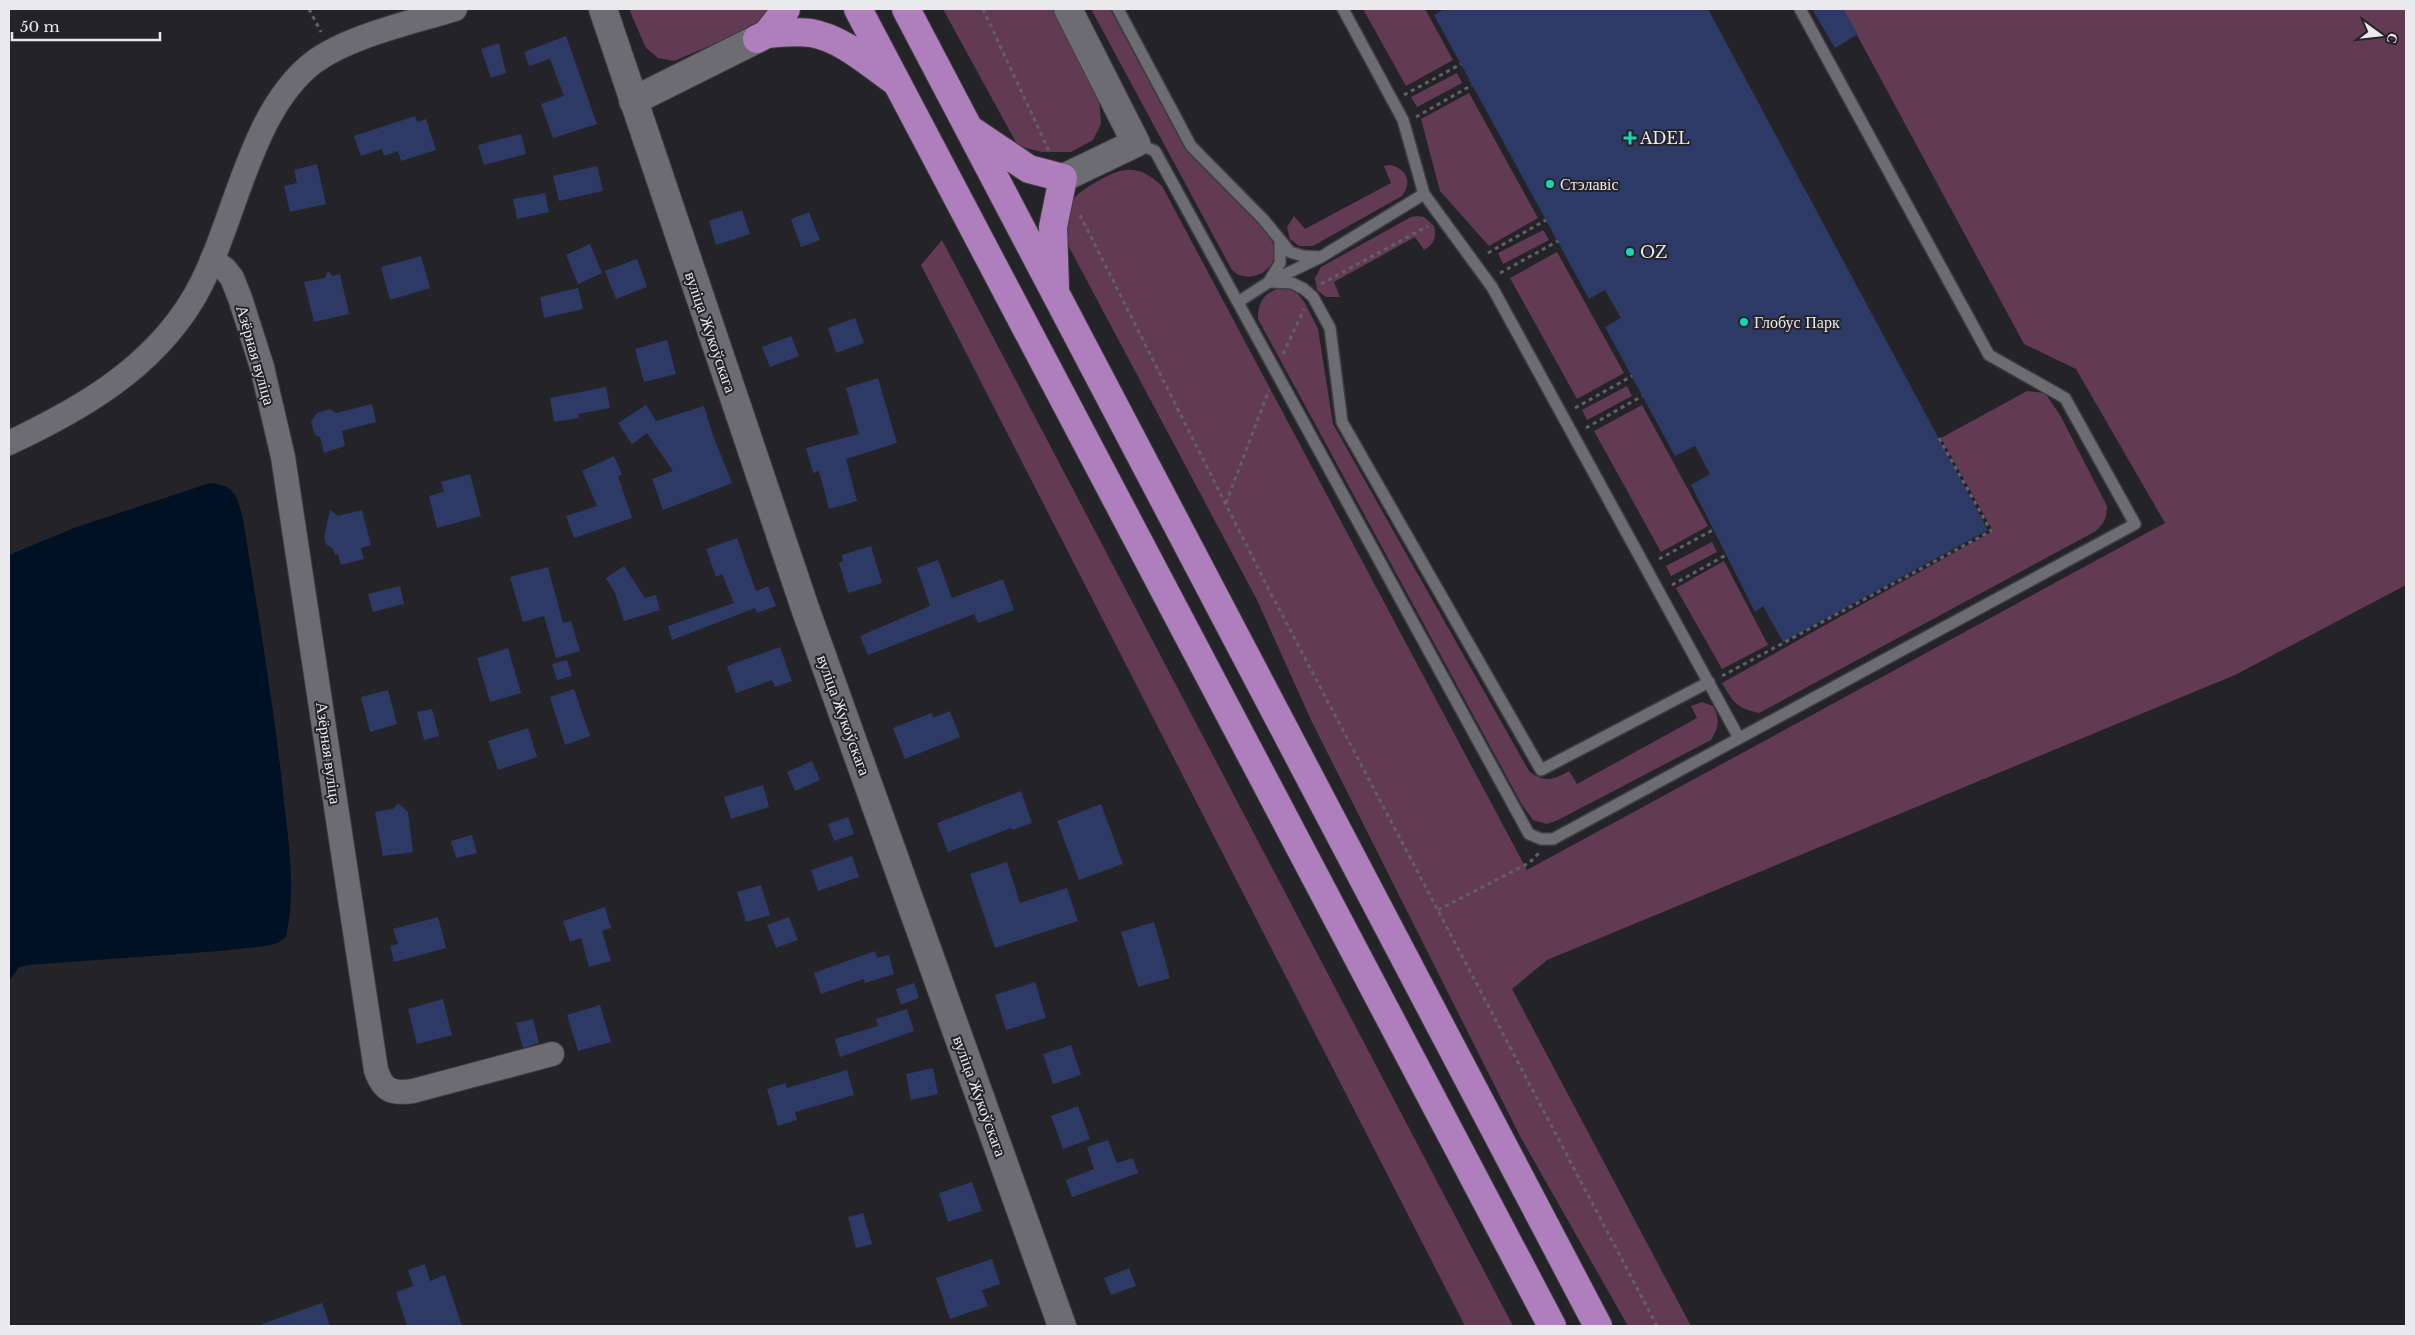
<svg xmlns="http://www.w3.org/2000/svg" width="2415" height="1335" font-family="'Libre Baskerville',serif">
	<rect width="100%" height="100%" fill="#242328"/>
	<g fill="#633a54">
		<path d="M629 9H773L756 26 674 61 658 58 646 48Z"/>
		<path d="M943 9H1052L1099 98 1101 124 1093 140 1071 152H1042L1018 146Z"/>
		<path d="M1091 9H1110L1185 149 1270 236C1271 240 1274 246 1275 251 1275 273 1247 285 1232 270Z"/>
		<path d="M1363 9H1425L1453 60 1406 86Z"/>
		<path d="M1843 9H2406V585L2235 675 1547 960 1512 989 1691 1326H1628L1521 1138 1311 720 1257 600 1069 247C1066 234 1065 219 1070 205 1075 194 1086 188 1096 182 1123 167 1137 163 1162 186L1527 870 2165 523 2076 369 2024 344Z"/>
		<path d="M1457 73 1462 83 1417 107 1411 97Z"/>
		<path d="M1469 93 1538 218 1489 246 1440 191 1421 119Z"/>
		<path d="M1390 165C1406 168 1413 182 1402 196L1313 246H1299L1290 239 1287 227 1294 216 1305 229 1391 183 1384 166Z"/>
		<path d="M1418 216 1424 217 1434 226C1437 237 1434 244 1424 250L1415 237 1334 282 1340 297H1326L1317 290 1315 278 1321 267 1411 217Z"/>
		<path d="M1543 230 1549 240 1503 264 1498 253Z"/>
		<path d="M942 240 1513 1326H1465L921 265Z"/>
		<path d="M1557 252 1624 373 1577 399 1510 278Z"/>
		<path d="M1285 287 1298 294 1305 303 1318 329 1333 424 1529 771C1543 783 1554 780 1569 771L1577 784 1697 718 1691 706 1702 702 1713 706C1720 719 1719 727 1711 740L1558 820 1547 824 1533 820 1521 803 1258 319C1258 299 1266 291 1285 287Z"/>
		<path d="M1627 386 1632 396 1587 420 1582 410Z"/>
		<path d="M2027 391 2045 393 2060 415 2107 506C2107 518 2104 523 2096 531L1759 713C1736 708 1733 702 1722 683L1993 531 1941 438Z"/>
		<path d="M1642 405 1708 526 1661 552 1594 431Z"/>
		<path d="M1712 542 1717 552 1671 576 1666 566Z"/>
		<path d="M1724 561 1768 645 1722 669 1676 588Z"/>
	</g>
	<path fill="#001123" d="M210 483C236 485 237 497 243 519 258 613 274 706 284 801 289 845 296 892 286 937L278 943 266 946 219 951 29 965 19 967 9 981V555L74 528Z"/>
	<g fill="#2d3a66">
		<path d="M1444 9H1708L1988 530 1783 642 1763 606 1755 612 1691 485 1710 474 1695 446 1675 456 1605 327 1621 318 1605 290 1589 299 1434 15Z"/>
		<path d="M1812 9H1843L1858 34 1835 48Z"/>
		<path d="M566 36 597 124 553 138 541 104 564 96 550 59 529 66 524 52Z"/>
		<path d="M499 43 506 73 491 78 481 49Z"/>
		<path d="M415 116 417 122 426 119 436 150 401 161 398 151 384 156 382 149 361 156 354 136Z"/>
		<path d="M521 134 526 154 484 165 478 145Z"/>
		<path d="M317 164 326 204 290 212 284 186 297 183 294 170Z"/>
		<path d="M597 166 603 191 559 201 553 176Z"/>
		<path d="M545 193 549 212 517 219 513 199Z"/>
		<path d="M742 210 750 234 716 245 709 221Z"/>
		<path d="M809 212 820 240 801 247 791 219Z"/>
		<path d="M590 244 602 273 578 284 566 255Z"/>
		<path d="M421 256 430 288 390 300 381 267Z"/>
		<path d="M637 259 647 287 616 299 605 271Z"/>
		<path d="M328 271 333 276 340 274 349 314 314 322 304 282 325 278Z"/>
		<path d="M578 288 583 309 544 318 540 297Z"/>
		<path d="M855 318 864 343 836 353 828 328Z"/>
		<path d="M791 336 799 356 770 367 762 347Z"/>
		<path d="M667 340 676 374 644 382 635 349Z"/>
		<path d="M878 378 897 443 846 459 857 501 829 509 819 471 813 473 806 448 859 434 846 388Z"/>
		<path d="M606 387 610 408 578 414 579 418 554 422 550 398Z"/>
		<path d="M372 404 376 422 342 431 345 446 324 453 320 437 315 435 311 421 317 413 330 409 336 413Z"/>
		<path d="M646 405 656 421 704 406 712 433 732 483 663 510 652 479 673 471 647 433 632 444 618 423Z"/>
		<path d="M614 456 622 474 618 476 632 518 574 538 566 516 597 506 582 471Z"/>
		<path d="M470 474 481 516 437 528 429 496 444 492 441 482Z"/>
		<path d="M330 510 338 516 362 510 371 545 361 548 364 559 341 565 338 554 335 555 333 549 326 544 324 537Z"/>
		<path d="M737 538 756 591 768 586 776 606 757 613 755 608 672 640 668 626 734 603 722 574 716 577 706 549Z"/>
		<path d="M871 546 882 583 848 593 839 563 843 561 842 555Z"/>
		<path d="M938 560 952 598 1003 579 1014 610 978 623 974 614 868 655 860 636 930 606 917 568Z"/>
		<path d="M624 566 645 598 656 595 660 610 624 621 615 593 606 578Z"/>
		<path d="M548 567 563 623 571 621 580 651 556 658 544 616 523 622 510 577Z"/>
		<path d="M400 586 404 604 373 612 368 594Z"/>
		<path d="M780 647 792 681 775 687 772 680 736 693 727 666Z"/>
		<path d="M508 648 521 693 490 702 477 658Z"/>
		<path d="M567 660 572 676 557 680 552 664Z"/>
		<path d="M574 689 590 736 565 745 550 697Z"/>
		<path d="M388 690 397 724 370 732 361 697Z"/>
		<path d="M432 709 439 736 424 740 417 712Z"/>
		<path d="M950 711 960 737 905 759 893 728 932 713 933 718Z"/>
		<path d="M528 728 537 757 498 770 488 741Z"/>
		<path d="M812 761 820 780 795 791 787 772Z"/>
		<path d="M763 785 769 807 731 819 724 797Z"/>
		<path d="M1021 791 1032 823 1012 830 1011 828 948 852 937 823Z"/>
		<path d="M398 803 408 812 413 852 383 856 375 812 393 809Z"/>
		<path d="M1101 804 1123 864 1079 880 1057 821Z"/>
		<path d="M848 817 854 834 834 841 828 824Z"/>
		<path d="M472 835 477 853 456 858 451 841Z"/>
		<path d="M852 856 859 877 818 891 811 870Z"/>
		<path d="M1007 862 1020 903 1067 888 1078 921 995 948 970 874Z"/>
		<path d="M761 885 770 915 746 922 737 892Z"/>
		<path d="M605 907 611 928 602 931 611 961 589 967 581 938 570 942 563 921Z"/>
		<path d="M438 917 446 948 394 962 390 946 398 944 393 929Z"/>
		<path d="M789 917 798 940 776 948 767 925Z"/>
		<path d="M1154 922 1170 978 1138 987 1121 932Z"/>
		<path d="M875 951 877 958 889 955 894 974 865 983 864 979 821 994 814 973Z"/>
		<path d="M1035 982 1046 1018 1006 1030 995 995Z"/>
		<path d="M914 983 919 998 901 1005 896 989Z"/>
		<path d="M443 999 452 1035 417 1044 408 1009Z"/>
		<path d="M600 1005 611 1042 578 1051 567 1015Z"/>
		<path d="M907 1009 914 1031 840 1057 835 1039 878 1026 876 1019Z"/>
		<path d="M533 1019 539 1043 523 1048 516 1023Z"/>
		<path d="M1071 1045 1081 1075 1053 1084 1043 1054Z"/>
		<path d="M933 1068 938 1094 911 1100 906 1074Z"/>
		<path d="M847 1070 854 1095 795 1112 797 1120 778 1126 767 1089 785 1083 787 1088Z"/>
		<path d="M1078 1106 1090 1139 1063 1149 1051 1116Z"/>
		<path d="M1108 1140 1117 1163 1133 1158 1138 1173 1072 1197 1066 1180 1094 1169 1087 1147Z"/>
		<path d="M972 1182 982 1211 948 1222 939 1193Z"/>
		<path d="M863 1213 872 1244 856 1248 848 1217Z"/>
		<path d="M992 1259 1000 1284 982 1290 988 1306 950 1319 936 1278Z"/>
		<path d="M425 1264 430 1281 445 1275 462 1326H407L396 1292 413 1286 408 1270Z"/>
		<path d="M1129 1268 1136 1286 1111 1295 1104 1278Z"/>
		<path d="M322 1303 330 1326H263L262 1324Z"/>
	</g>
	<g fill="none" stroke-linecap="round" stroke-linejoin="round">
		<defs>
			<g id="lane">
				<path d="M1118 9 1191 146 1263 219 1290 252 1303 256 1321 257"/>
				<path d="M1343 9 1403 120 1424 194 1492 287 1739 738"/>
				<path d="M1136 143 1155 151 1529 834 1541 839H1553L2135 524 2065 398 1989 355 1800 9"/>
				<path d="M1270 280 1280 263V241"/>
				<path d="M1269 282 1292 283 1304 289 1313 297 1330 328 1342 422 1541 770 1709 682"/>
				<path d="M1238 302 1269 282 1321 257 1424 194"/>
			</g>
			<g id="street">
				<path d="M212 260 225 269 232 278 240 298 262 367 283 457 376 1070C383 1091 392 1094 413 1091L552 1054"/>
				<path d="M9 443C81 409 151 369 193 299 235 229 247 113 314 62 349 36 413 22 455 9"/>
			</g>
			<g id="secondary">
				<path d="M603 9 805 608 1062 1326"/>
				<path d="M633 101 757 39"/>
				<path d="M1063 178 1136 143 1068 9"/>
			</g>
			<g id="highway">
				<path d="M858 9 1552 1326"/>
				<path d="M906 9 1598 1326"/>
				<path d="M767 34C781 33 796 31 811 33 841 38 868 62 893 80"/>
				<path d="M757 39 767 34 786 9"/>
				<path d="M971 130 1029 169 1063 178 1053 227 1055 287"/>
			</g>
		</defs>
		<use href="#lane" stroke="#3e3d41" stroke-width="14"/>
		<use href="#street" stroke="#3e3d41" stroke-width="26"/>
		<use href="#secondary" stroke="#3e3d41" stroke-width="30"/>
		<use href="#highway" stroke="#3e3d41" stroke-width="30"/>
		<g stroke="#616065" stroke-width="3" stroke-dasharray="4 4" stroke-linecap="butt">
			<path d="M309 9 321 32"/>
			<path d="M983 9 1049 151"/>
			<path d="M1404 95 1461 64"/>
			<path d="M1416 117 1472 85"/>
			<path d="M1080 215 1268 588 1657 1326"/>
			<path d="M1488 253 1546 220"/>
			<path d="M1500 273 1558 241"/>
			<path d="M1321 284 1428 226"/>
			<path d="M1283 354 1304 309"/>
			<path d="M1575 408 1632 376"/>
			<path d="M1586 428 1642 396"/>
			<path d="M1226 503 1269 390"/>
			<path d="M1659 559 1713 530"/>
			<path d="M1672 585 1726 555"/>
			<path d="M1722 676 1991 531 1939 438"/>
			<path d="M1438 910 1529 863 1539 853"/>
		</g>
		<use href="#lane" stroke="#6d6c72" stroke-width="11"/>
		<use href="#street" stroke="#6d6c72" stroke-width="24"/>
		<use href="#secondary" stroke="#6d6c72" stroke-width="28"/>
		<use href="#highway" stroke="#ae7fbc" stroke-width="28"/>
	</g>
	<g fill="#1ad5b2" stroke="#242328" stroke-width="2">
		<path d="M1627.5 130.5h5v5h5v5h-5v5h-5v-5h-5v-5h5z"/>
		<circle cx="1550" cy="184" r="5"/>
		<circle cx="1630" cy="252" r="5"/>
		<circle cx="1744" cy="322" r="5"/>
	</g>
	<g text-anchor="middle" stroke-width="4" stroke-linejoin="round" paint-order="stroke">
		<g font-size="16" fill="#eaeaed" stroke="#242328" text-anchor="start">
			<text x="1640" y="144">ADEL</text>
			<text x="1560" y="190">Стэлавіс</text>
			<text x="1640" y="258">OZ</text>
			<text x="1754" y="328">Глобус Парк</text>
		</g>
		<g font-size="16" fill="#eaeaed" stroke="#242328">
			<text transform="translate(711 332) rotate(71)" y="6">вуліца Жукоўскага</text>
			<text transform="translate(256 355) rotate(74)" y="6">Азёрная вуліца</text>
			<text transform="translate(844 715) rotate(70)" y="6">вуліца Жукоўскага</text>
			<text transform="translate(329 753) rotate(82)" y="6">Азёрная вуліца</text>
			<text transform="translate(980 1096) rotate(70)" y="6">вуліца Жукоўскага</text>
		</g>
	</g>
	<rect width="2415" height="1335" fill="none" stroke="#eaeaed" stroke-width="20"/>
	<g transform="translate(2380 35) rotate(105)" stroke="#242328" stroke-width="4" paint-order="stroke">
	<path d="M0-4L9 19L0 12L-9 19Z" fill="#eaeaed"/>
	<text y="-8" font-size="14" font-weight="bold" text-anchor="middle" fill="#eaeaed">С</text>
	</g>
	<path d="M12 32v8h148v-8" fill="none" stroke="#eaeaed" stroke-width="2.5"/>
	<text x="20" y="32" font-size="15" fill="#eaeaed" stroke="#242328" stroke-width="4" paint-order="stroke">50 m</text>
</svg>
